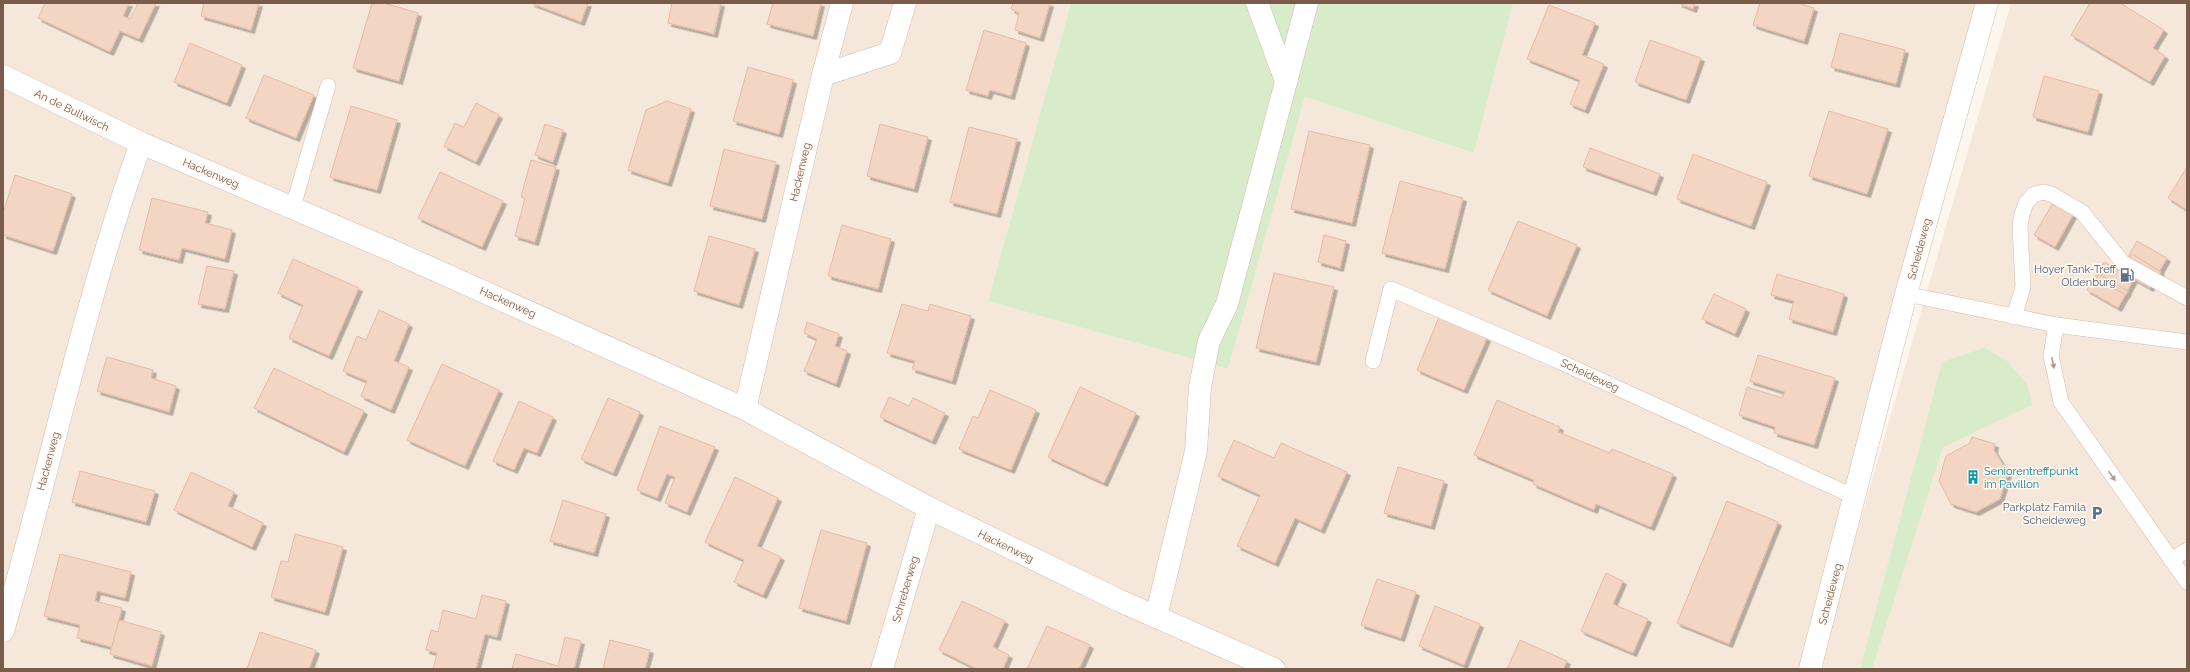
<svg xmlns="http://www.w3.org/2000/svg" width="2190" height="672" font-family="Raleway,sans-serif">
	<defs>
		<filter id="shadow"><feDropShadow dx="3.5" dy="3.5" stdDeviation="0" flood-color="#0004"/></filter>
	</defs>
	<rect width="100%" height="100%" fill="#fdf6ec"/>
	<g fill="#f5e8da">
		<path d="M3 3H1071L988 301 1228 369 1305 97 1474 153 1513 3H1996L1810 669H3Z"/>
		<path d="M2011 3H2187V669H1817Z"/>
	</g>
	<g fill="#d8ecc9">
		<path d="M1071 3H1513L1474 153 1305 97 1228 369 988 301Z"/>
		<path d="M1984 348 2006 360 2027 384 2032 405 1943 447 1872 669H1860L1942 362Z"/>
	</g>
	<g fill="#f3d5c3" stroke="#e6bba3" filter="url(#shadow)">
		<path d="M45 3H129L123 16 130 19 138 3H156L139 39 120 31 110 52 38 18Z"/>
		<path d="M204 3H259L251 30 201 16Z"/>
		<path d="M372 3H384L418 13 399 81 353 68Z"/>
		<path d="M531 3H588L581 22Z"/>
		<path d="M672 3H721L714 34 668 23Z"/>
		<path d="M773 3H821L813 36 767 24Z"/>
		<path d="M1013 3H1050L1040 38 1015 30 1019 13 1011 9Z"/>
		<path d="M1678 3H1695L1693 9Z"/>
		<path d="M1760 3H1798L1814 8 1804 41 1753 25Z"/>
		<path d="M2090 3H2120L2164 30 2153 48 2165 56 2150 82 2071 35Z"/>
		<path d="M1549 5 1595 23 1582 55 1604 64 1585 110 1570 104 1580 80 1527 59Z"/>
		<path d="M984 30 1026 43 1011 96 990 90 988 96 966 90Z"/>
		<path d="M1840 33 1905 50 1896 84 1831 67Z"/>
		<path d="M1650 40 1701 58 1686 100 1635 82Z"/>
		<path d="M190 43 242 65 227 103 174 82Z"/>
		<path d="M748 67 793 80 779 134 733 121Z"/>
		<path d="M264 75 314 95 296 138 246 118Z"/>
		<path d="M2044 76 2099 91 2088 132 2033 117Z"/>
		<path d="M667 101 691 109 668 183 628 170 646 110Z"/>
		<path d="M476 103 499 115 476 162 444 146 455 123 464 127Z"/>
		<path d="M351 106 397 120 377 190 330 177Z"/>
		<path d="M1829 111 1888 129 1867 194 1809 176Z"/>
		<path d="M545 124 563 130 553 162 535 155Z"/>
		<path d="M880 124 928 137 914 189 867 176Z"/>
		<path d="M969 127 1017 139 997 214 950 202Z"/>
		<path d="M1309 131 1370 145 1352 223 1291 209Z"/>
		<path d="M1590 148 1660 174 1653 192 1583 167Z"/>
		<path d="M724 149 776 162 762 219 710 206Z"/>
		<path d="M1693 154 1767 182 1751 226 1677 199Z"/>
		<path d="M531 160 556 167 535 242 515 236 525 198 521 197Z"/>
		<path d="M2187 167V210L2168 198Z"/>
		<path d="M440 172 503 201 482 247 418 218Z"/>
		<path d="M15 175 72 194 53 251 3 235V213Z"/>
		<path d="M1400 181 1463 198 1445 269 1382 253Z"/>
		<path d="M152 198 208 212 205 223 232 230 225 259 182 248 179 260 139 250Z"/>
		<path d="M2053 203 2073 215 2055 247 2034 235Z"/>
		<path d="M1518 221 1577 245 1547 316 1488 290Z"/>
		<path d="M842 225 891 239 878 289 828 276Z"/>
		<path d="M1324 235 1346 241 1340 268 1318 262Z"/>
		<path d="M709 236 755 249 739 305 694 291Z"/>
		<path d="M2137 241 2167 258 2150 288 2134 279 2118 308 2087 290 2104 262 2120 271Z"/>
		<path d="M2132 254 2161 272 2159 275 2129 259Z"/>
		<path d="M293 259 359 288 329 356 289 338 303 305 278 293Z"/>
		<path d="M207 266 234 271 225 309 198 304Z"/>
		<path d="M1274 273 1334 287 1316 362 1256 348Z"/>
		<path d="M1777 274 1844 294 1833 332 1789 319 1794 301 1771 295Z"/>
		<path d="M2099 274 2128 291 2126 295 2096 279Z"/>
		<path d="M1714 294 1746 309 1735 334 1702 319Z"/>
		<path d="M902 304 928 311 930 304 971 316 952 381 912 369 915 361 887 353Z"/>
		<path d="M379 310 409 324 394 361 409 367 391 410 361 396 367 381 343 371 357 336 366 340Z"/>
		<path d="M1439 317 1487 338 1464 390 1417 370Z"/>
		<path d="M807 322 839 334 835 346 847 351 836 384 804 371 817 339 804 333Z"/>
		<path d="M1758 355 1835 378 1814 445 1774 433 1775 427 1739 415 1747 387 1782 398 1785 392 1750 381Z"/>
		<path d="M107 357 153 370 151 378 176 386 169 412 97 391Z"/>
		<path d="M442 364 499 390 465 466 407 440Z"/>
		<path d="M274 368 364 411 344 452 254 408Z"/>
		<path d="M1080 387 1136 413 1104 483 1048 457Z"/>
		<path d="M990 390 1036 410 1011 470 959 449 973 416 978 418Z"/>
		<path d="M889 397 909 406 913 398 945 413 932 441 880 417Z"/>
		<path d="M608 398 640 412 613 473 581 459Z"/>
		<path d="M1497 400 1560 427 1558 432 1610 453 1612 449 1673 474 1651 527 1596 504 1594 510 1533 484 1534 480 1474 455Z"/>
		<path d="M519 401 553 417 537 453 524 448 514 470 493 461Z"/>
		<path d="M660 426 715 447 687 512 665 503 675 477 667 474 657 498 637 490Z"/>
		<path d="M1972 437 1995 444 1994 450 2008 473 2000 499 1976 512 1951 504 1939 481 1946 456 1970 443Z"/>
		<path d="M1234 440 1274 458 1281 443 1347 472 1321 530 1295 518 1275 563 1237 546 1260 495 1218 476Z"/>
		<path d="M1398 467 1444 481 1431 526 1384 513Z"/>
		<path d="M80 471 155 491 146 522 72 502Z"/>
		<path d="M191 472 234 492 228 506 263 523 252 547 174 510Z"/>
		<path d="M735 477 778 498 757 546 781 557 763 595 734 582 744 560 705 542Z"/>
		<path d="M563 500 606 514 594 553 550 541Z"/>
		<path d="M1727 501 1778 522 1729 644 1677 623Z"/>
		<path d="M821 530 867 543 846 621 799 608Z"/>
		<path d="M295 534 343 547 325 612 271 597 281 561 288 562Z"/>
		<path d="M60 554 131 572 125 598 97 591 95 601 122 608 112 647 77 638 80 625 44 616Z"/>
		<path d="M1606 573 1623 581 1613 604 1648 619 1633 653 1581 631Z"/>
		<path d="M1377 579 1416 592 1401 638 1361 625Z"/>
		<path d="M482 595 506 601 497 637 485 634 476 669H433L437 653 426 650 431 630 438 632 443 610 476 619Z"/>
		<path d="M962 601 1005 621 993 647 1009 655 1003 669H977L939 650Z"/>
		<path d="M1435 606 1480 624 1464 665 1419 646Z"/>
		<path d="M119 620 161 632 152 666 110 654Z"/>
		<path d="M1047 626 1090 645 1079 669H1027Z"/>
		<path d="M260 632 316 650 309 669H247Z"/>
		<path d="M565 637 581 641 574 669H512L516 654 558 666Z"/>
		<path d="M610 640 650 650 645 668 647 669H603Z"/>
		<path d="M1520 640 1567 661 1563 669H1507Z"/>
	</g>
	<g fill="none" stroke-linecap="round" stroke-linejoin="round">
		<defs>
			<g id="lane">
				<path d="M293 207 328 86"/>
				<path d="M1906 294 2056 325 2187 342"/>
				<path d="M2014 317 2023 287 2020 226 2022 214 2026 203 2033 195 2043 192 2051 194 2082 212 2123 263 2187 298"/>
				<path d="M2056 325 2051 356 2061 402 2187 582"/>
				<path d="M1373 361 1391 289 1554 359 1855 497"/>
				<path d="M2171 560 2187 550"/>
			</g>
			<g id="street">
				<path d="M1257 3 1286 81"/>
				<path d="M823 75 890 53 905 3"/>
				<path d="M3 76 141 143 386 248 745 409 929 508 1118 600 1274 669"/>
				<path d="M745 409 823 75 842 3"/>
				<path d="M1156 617 1196 451 1200 387 1209 341 1227 304 1307 3"/>
				<path d="M3 631C50 469 84 302 141 143"/>
				<path d="M882 669 929 508"/>
				<path d="M1810 669 1906 294 1987 3"/>
			</g>
		</defs>
		<use href="#lane" stroke="#d1beb0" stroke-width="16"/>
		<use href="#street" stroke="#d1beb0" stroke-width="23"/>
		<use href="#lane" stroke="#fff" stroke-width="15"/>
		<use href="#street" stroke="#fff" stroke-width="22"/>
	</g>
	<defs><path id="oneway-solid" d="M-6-.8H1V-3.2L6.5 0L1 3.2V.8H-6Z"/></defs>
	<g fill="#af9d94">
		<use href="#oneway-solid" transform="translate(2053 363) rotate(78)"/>
		<use href="#oneway-solid" transform="translate(2112 476) rotate(55)"/>
	</g>
	<defs>
		<symbol id="fuel-bare" viewBox="-9 -9 18 18"><path d="M-5.5-6h7V0h2V4h1.3V-2.5L3-4.5l.8-.8L6-3V5H2.5V1h-1V6h-7ZM-4.2-4.7v3.2H.2V-4.7Z" fill="#5c6f8a" stroke="#fffaf3" stroke-width="2.5" paint-order="stroke"/></symbol>
		<symbol id="building-bare" viewBox="-9 -9 18 18"><path d="M-4-6H4V6H1V3H-1V6H-4ZM-2.5-4.3h1.7v1.8h-1.7ZM.8-4.3h1.7v1.8H.8ZM-2.5-1h1.7V.8h-1.7ZM.8-1h1.7V.8H.8Z" fill="#0f9aa8" stroke="#fffaf3" stroke-width="2.5" paint-order="stroke"/></symbol>
		<symbol id="parking-bare" viewBox="-9 -9 18 18"><path d="M-3.5-5.5H1a3.5 3.5 0 0 1 0 7H-1V5.5H-3.5ZM-1-3.4V-.6H.8a1.4 1.4 0 0 0 0-2.8Z" fill="#5c6f8a" stroke="#fffaf3" stroke-width="2.5" paint-order="stroke"/></symbol>
	</defs>
	<g fill-rule="evenodd">
		<use href="#fuel-bare" x="2117" y="265" width="20" height="20"/>
		<use href="#building-bare" x="1963" y="467" width="20" height="20"/>
		<use href="#parking-bare" x="2087" y="503" width="20" height="20"/>
	</g>
	<g text-anchor="middle" stroke-width="3" stroke-linejoin="round" paint-order="stroke">
		<g font-size="11" fill="#7a5c4d" stroke="#fffaf3">
			<text transform="translate(72 110) rotate(26)" y="4">An de Bullwisch</text>
			<text transform="translate(800 172) rotate(-77)" y="4">Hackenweg</text>
			<text transform="translate(211 173) rotate(23)" y="4">Hackenweg</text>
			<text transform="translate(1919 249) rotate(-75)" y="4">Scheideweg</text>
			<text transform="translate(508 302) rotate(24)" y="4">Hackenweg</text>
			<text transform="translate(1590 375) rotate(25)" y="4">Scheideweg</text>
			<text transform="translate(48 461) rotate(-75)" y="4">Hackenweg</text>
			<text transform="translate(1006 546) rotate(26)" y="4">Hackenweg</text>
			<text transform="translate(905 589) rotate(-74)" y="4">Schreberweg</text>
			<text transform="translate(1830 594) rotate(-75)" y="4">Scheideweg</text>
		</g>
		<g font-size="11" fill="#4e5e75" stroke="#fffaf3" text-anchor="end">
			<text x="2116" y="273">Hoyer Tank-Treff<tspan x="2116" dy="13">Oldenburg</tspan></text>
			<text x="2086" y="511">Parkplatz Famila<tspan x="2086" dy="13">Scheideweg</tspan></text>
		</g>
		<g font-size="11" fill="#0d838f" stroke="#fffaf3" text-anchor="start">
			<text x="1984" y="475">Seniorentreffpunkt<tspan x="1984" dy="13">im Pavillon</tspan></text>
		</g>
	</g>
	<rect width="2190" height="672" fill="none" stroke="#7a5c4d" stroke-width="8"/>
</svg>
